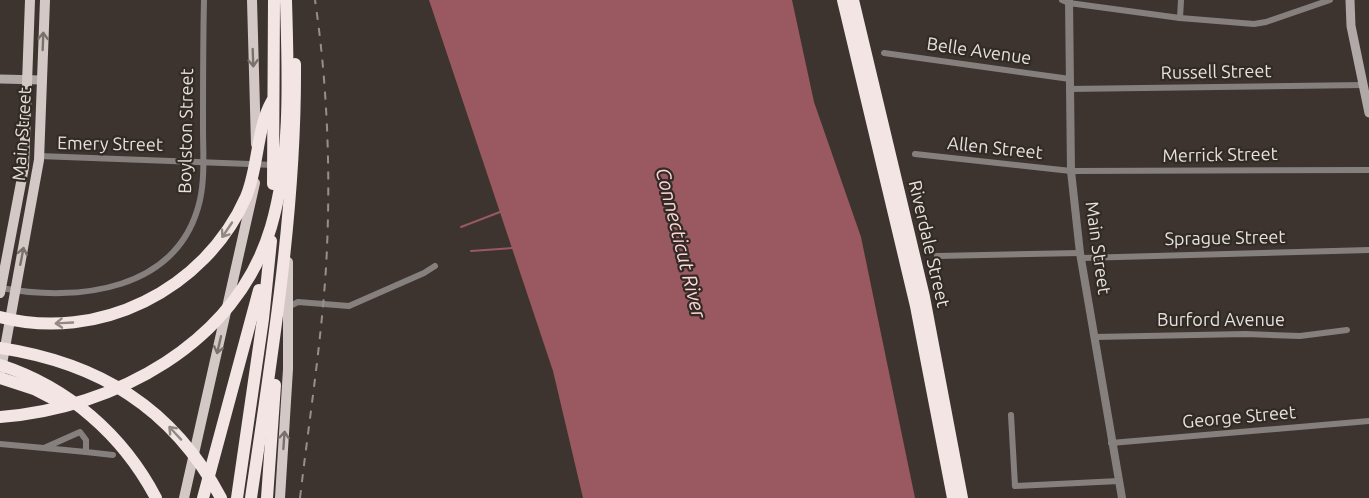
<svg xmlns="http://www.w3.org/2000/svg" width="1369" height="498" font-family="Ubuntu,sans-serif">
	<rect width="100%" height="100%" fill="#3d342f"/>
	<path fill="#9a5860" d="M429 0H792L814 102 861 237 915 498H583L553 371Z"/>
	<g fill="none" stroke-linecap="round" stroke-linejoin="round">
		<g stroke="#9a5860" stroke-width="2">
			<path d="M461 227 500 212"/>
			<path d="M471 251 512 248"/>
		</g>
		<g stroke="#85807e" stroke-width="6">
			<path d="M1062 0 1069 3 1180 18 1254 24 1266 22 1330 0"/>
			<path d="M1180 18 1181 0"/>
			<path d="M884 53 1070 79"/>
			<path d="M1069 89 1364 85"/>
			<path d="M915 154 1071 171 1369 170"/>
			<path d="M39 156 274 165"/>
			<path d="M937 256 1080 253"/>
			<path d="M1082 258 1369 250"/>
			<path d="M1 288C77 302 179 292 200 200 205 177 203 152 203 128 203 85 203 43 204 0"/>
			<path d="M288 307 298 302 349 306 424 273 435 266"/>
			<path d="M1094 337 1246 334 1300 336 1347 330"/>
			<path d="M1011 415 1015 486 1119 481"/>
			<path d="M1111 443 1369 421"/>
			<path d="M0 444 44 448 80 432 86 440V452L113 455"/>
			<path d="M44 448 86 452"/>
		</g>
		<path stroke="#85807e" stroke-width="8" d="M1069 0 1071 171 1080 253 1122 498"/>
		<g stroke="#b1a9a7" stroke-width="9">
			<path d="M1350 0 1351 26 1369 113"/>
			<path d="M0 79 42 80"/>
		</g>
		<g stroke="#d3c8c6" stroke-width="10">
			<path d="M252 0 256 144"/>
			<path d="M0 293 24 167 30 0"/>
			<path d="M0 375 39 160 45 0"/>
			<path d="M184 498 255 183"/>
			<path d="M280 498 288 369V262"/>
		</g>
		<g stroke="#f2e5e3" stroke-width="12">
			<path d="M843 0 916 306 953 498"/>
			<path d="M853 0 924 297 962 498"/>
			<path d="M273 184 274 0"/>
			<path d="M0 317C98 343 205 290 246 197 259 166 256 129 272 101"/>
			<path d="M0 348C99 363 173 408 221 498"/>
			<path d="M0 365C68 387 123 435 156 498"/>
			<path d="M0 378 34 389 63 404"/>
			<path d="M0 417C115 408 236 344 271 227 292 155 288 74 286 0"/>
			<path d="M203 498 259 290"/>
			<path d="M237 498 263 319 271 241"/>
			<path d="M251 498C272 354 296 210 295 64"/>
			<path d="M267 498 275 385"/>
		</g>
		<path stroke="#968f8b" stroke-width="2" stroke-dasharray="8 8" stroke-linecap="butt" d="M300 498C309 421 321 345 326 268 331 179 328 88 315 0"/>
	</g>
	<defs><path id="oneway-shaft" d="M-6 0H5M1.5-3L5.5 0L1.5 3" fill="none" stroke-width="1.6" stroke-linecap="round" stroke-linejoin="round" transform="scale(1.5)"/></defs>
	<g stroke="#7a716d">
		<use href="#oneway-shaft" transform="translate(43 41) rotate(-88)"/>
		<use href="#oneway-shaft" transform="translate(253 58) rotate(88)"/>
		<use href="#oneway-shaft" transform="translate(22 256) rotate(-79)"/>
		<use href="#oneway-shaft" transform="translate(219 345) rotate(103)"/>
		<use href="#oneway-shaft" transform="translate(284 440) rotate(-86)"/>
	</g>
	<g stroke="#928884">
		<use href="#oneway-shaft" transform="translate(227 230) rotate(124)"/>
		<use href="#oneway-shaft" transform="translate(64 323) rotate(177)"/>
		<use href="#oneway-shaft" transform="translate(175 433) rotate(-133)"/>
	</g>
	<g text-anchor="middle" stroke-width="4.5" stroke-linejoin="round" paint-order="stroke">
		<g font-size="18" fill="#e6e1de" stroke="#322a25">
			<text transform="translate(979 51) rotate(8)" y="6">Belle Avenue</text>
			<text transform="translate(1216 72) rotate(-1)" y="6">Russell Street</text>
			<text transform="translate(186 131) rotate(-89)" y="6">Boylston Street</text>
			<text transform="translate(22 134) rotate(-86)" y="6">Main Street</text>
			<text transform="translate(110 144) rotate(1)" y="6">Emery Street</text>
			<text transform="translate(995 148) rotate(6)" y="6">Allen Street</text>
			<text transform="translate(1220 155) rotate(-1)" y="6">Merrick Street</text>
			<text transform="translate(1225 238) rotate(-1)" y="6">Sprague Street</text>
			<text transform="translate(929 244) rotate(77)" y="6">Riverdale Street</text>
			<text transform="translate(1098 248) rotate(82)" y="6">Main Street</text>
			<text x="1221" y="326">Burford Avenue</text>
			<text transform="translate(1239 417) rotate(-5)" y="6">George Street</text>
		</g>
		<g font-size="20" font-style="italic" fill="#fed5d8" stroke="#322a25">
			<text transform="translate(681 243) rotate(76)" y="7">Connecticut River</text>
		</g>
	</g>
</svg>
